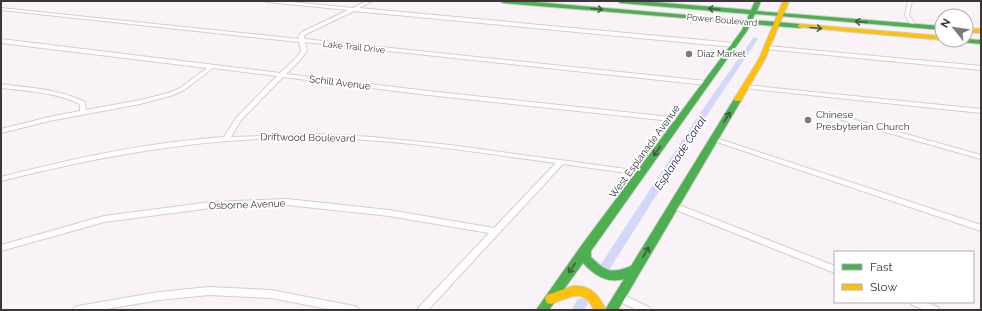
<svg xmlns="http://www.w3.org/2000/svg" width="982" height="311" font-family="Raleway,sans-serif">
	<rect width="100%" height="100%" fill="#f9f3f8"/>
	<g fill="none" stroke-linecap="round" stroke-linejoin="round">
		<g fill="#d3d7fa" fill-rule="evenodd">
			<path d="M755 37 758 39 713 106 609 270 605 271 601 270 599 267 601 264 705 106 753 38Z"/>
			<path d="M582 298 586 299 588 303 584 310H571L578 299Z"/>
		</g>
		<defs>
			<g id="street">
				<path d="M265 1H281L353 8 366 1H372L359 8 734 43 737 45 734 47 354 11 306 34 304 37V39L706 81 709 83 706 85 305 42 307 51 301 59 286 74 428 91 680 118 683 120 680 122 428 95 283 77 241 120 231 137 318 134 373 137 450 145 641 171 645 173 641 175 563 164 428 310H417L419 307 489 233 389 216 287 205 211 208 104 222 1 251V245L104 216 211 202 287 199 389 210 494 228 556 163C481 153 403 140 327 138 217 135 108 154 1 181V177C74 158 149 142 224 137L236 118 277 76 213 68 184 90 173 95 140 104 49 121 1 133V129L49 117 80 111V104C55 92 28 91 1 88V84C30 88 59 89 85 102L86 110 140 100 169 93 180 88 207 68 1 43V39L280 73 297 57 301 51 299 42 1 10V8L299 39 298 37 302 32 348 10 267 2Z"/>
				<path d="M908 1H912L909 15 916 26V27H912L905 15Z"/>
				<path d="M768 46 981 66V70L766 49V47Z"/>
				<path d="M746 85 981 109V113L744 88V86Z"/>
				<path d="M834 114 981 155V159L832 117 831 116Z"/>
				<path d="M713 137 981 225V231L711 140 710 139 711 138Z"/>
				<path d="M674 203 835 266V273L671 208 670 206 671 204Z"/>
				<path d="M209 287 271 290 354 306 357 307 359 310H333L271 298 209 295 159 300 101 310H73L75 307 78 306 159 292Z"/>
				<path d="M619 293 649 307 651 310H637L616 300 614 297 616 294Z"/>
				<path d="M910 302H925L938 307 940 310H925L912 305Z"/>
			</g>
			<g id="fast">
				<path d="M500 1H523L747 20 749 14 620 3 617 1H641L751 10 755 1H761L757 11 942 26V30L755 14 752 20 800 24 803 26 800 28 751 24 747 31 591 251V257C606 272 612 274 631 266L734 99 735 97H741L742 99 618 310H605L624 279C607 284 594 275 583 263L549 310H536L581 246 742 30 745 23 503 3Z"/>
				<path d="M966 39 981 40V44L960 42 957 40H966Z"/>
			</g>
			<g id="slow">
				<path d="M783 1H789L765 59 741 101H735L734 99 759 59Z"/>
				<path d="M800 24 942 36V40L798 27V25Z"/>
				<path d="M966 28 981 29V33L966 32Z"/>
				<path d="M573 286C591 285 599 295 606 310H594C583 286 569 298 551 304L547 303 545 299 547 295Z"/>
			</g>
		</defs>
		<use href="#street" stroke="#d1ced1" stroke-width="2"/>
		<use href="#fast" stroke="#d1ced1" stroke-width="2"/>
		<use href="#slow" stroke="#d1ced1" stroke-width="2"/>
		<use href="#street" fill="#fefdfe" fill-rule="evenodd"/>
		<use href="#fast" fill="#4caf50" fill-rule="evenodd"/>
		<use href="#slow" fill="#ffc107" fill-rule="evenodd"/>
	</g>
	<defs><path id="oneway-shaft" d="M-6 0H5M1.5-3L5.5 0L1.5 3" fill="none" stroke-width="1.6" stroke-linecap="round" stroke-linejoin="round"/></defs>
	<g stroke="#3f5a41">
		<use href="#oneway-shaft" transform="translate(597 9) rotate(5)"/>
		<use href="#oneway-shaft" transform="translate(714 9) rotate(-175)"/>
		<use href="#oneway-shaft" transform="translate(861 22) rotate(-175)"/>
		<use href="#oneway-shaft" transform="translate(816 28) rotate(5)"/>
		<use href="#oneway-shaft" transform="translate(727 117) rotate(-58)"/>
		<use href="#oneway-shaft" transform="translate(657 151) rotate(126)"/>
		<use href="#oneway-shaft" transform="translate(646 252) rotate(-59)"/>
		<use href="#oneway-shaft" transform="translate(572 268) rotate(125)"/>
	</g>
	<g fill="#7d787c" stroke="#fff" stroke-width="1.5">
		<circle cx="689" cy="54" r="4"/>
		<circle cx="808" cy="120" r="4"/>
	</g>
	<g text-anchor="middle" stroke-width="3.5" stroke-linejoin="round" paint-order="stroke">
		<g font-size="9" fill="#3a363a" stroke="#fff">
			<text transform="translate(722 20) rotate(5)" y="3">Power Boulevard</text>
			<text transform="translate(354 47) rotate(6)" y="3">Lake Trail Drive</text>
		</g>
		<g font-size="9" fill="#3a363a" stroke="#fff" text-anchor="start">
			<text x="697" y="57">Diaz Market</text>
		</g>
		<g font-size="10" fill="#3a363a" stroke="#fff">
			<text transform="translate(340 82) rotate(7)" y="4">Schill Avenue</text>
			<text transform="translate(308 137) rotate(1)" y="4">Driftwood Boulevard</text>
			<text transform="translate(644 151) rotate(-54)" y="4">West Esplanade Avenue</text>
			<text transform="translate(247 204) rotate(-2)" y="4">Osborne Avenue</text>
		</g>
		<g font-size="10" fill="#3a363a" stroke="#fff" text-anchor="start">
			<text x="816" y="118">Chinese<tspan x="816" dy="12">Presbyterian Church</tspan></text>
		</g>
		<g font-size="11" font-style="italic" fill="#202158" stroke="#fff">
			<text transform="translate(680 153) rotate(-57)" y="4">Esplanade Canal</text>
		</g>
	</g>
	<rect width="982" height="311" fill="none" stroke="#3a363a" stroke-width="4"/>
	<rect x="834" y="251" width="140" height="52" fill="#ffffff" stroke="#b0afb0"/>
	<rect x="842" y="264" width="20" height="6" fill="#4caf50" stroke="#b0afb0"/>
	<text x="870" y="271" font-size="12" fill="#3a363a">Fast</text>
	<rect x="842" y="284" width="20" height="6" fill="#ffc107" stroke="#b0afb0"/>
	<text x="870" y="291" font-size="12" fill="#3a363a">Slow</text>
	<g transform="translate(954 28) rotate(300)"><circle r="19" fill="#ffffff" stroke="#b0afb0"/>
	<path d="M0-3L7 15L0 10L-7 15Z" fill="#7d787c"/>
	<text y="-6" font-size="11" font-weight="bold" text-anchor="middle" fill="#3a363a">N</text>
	</g>
</svg>
